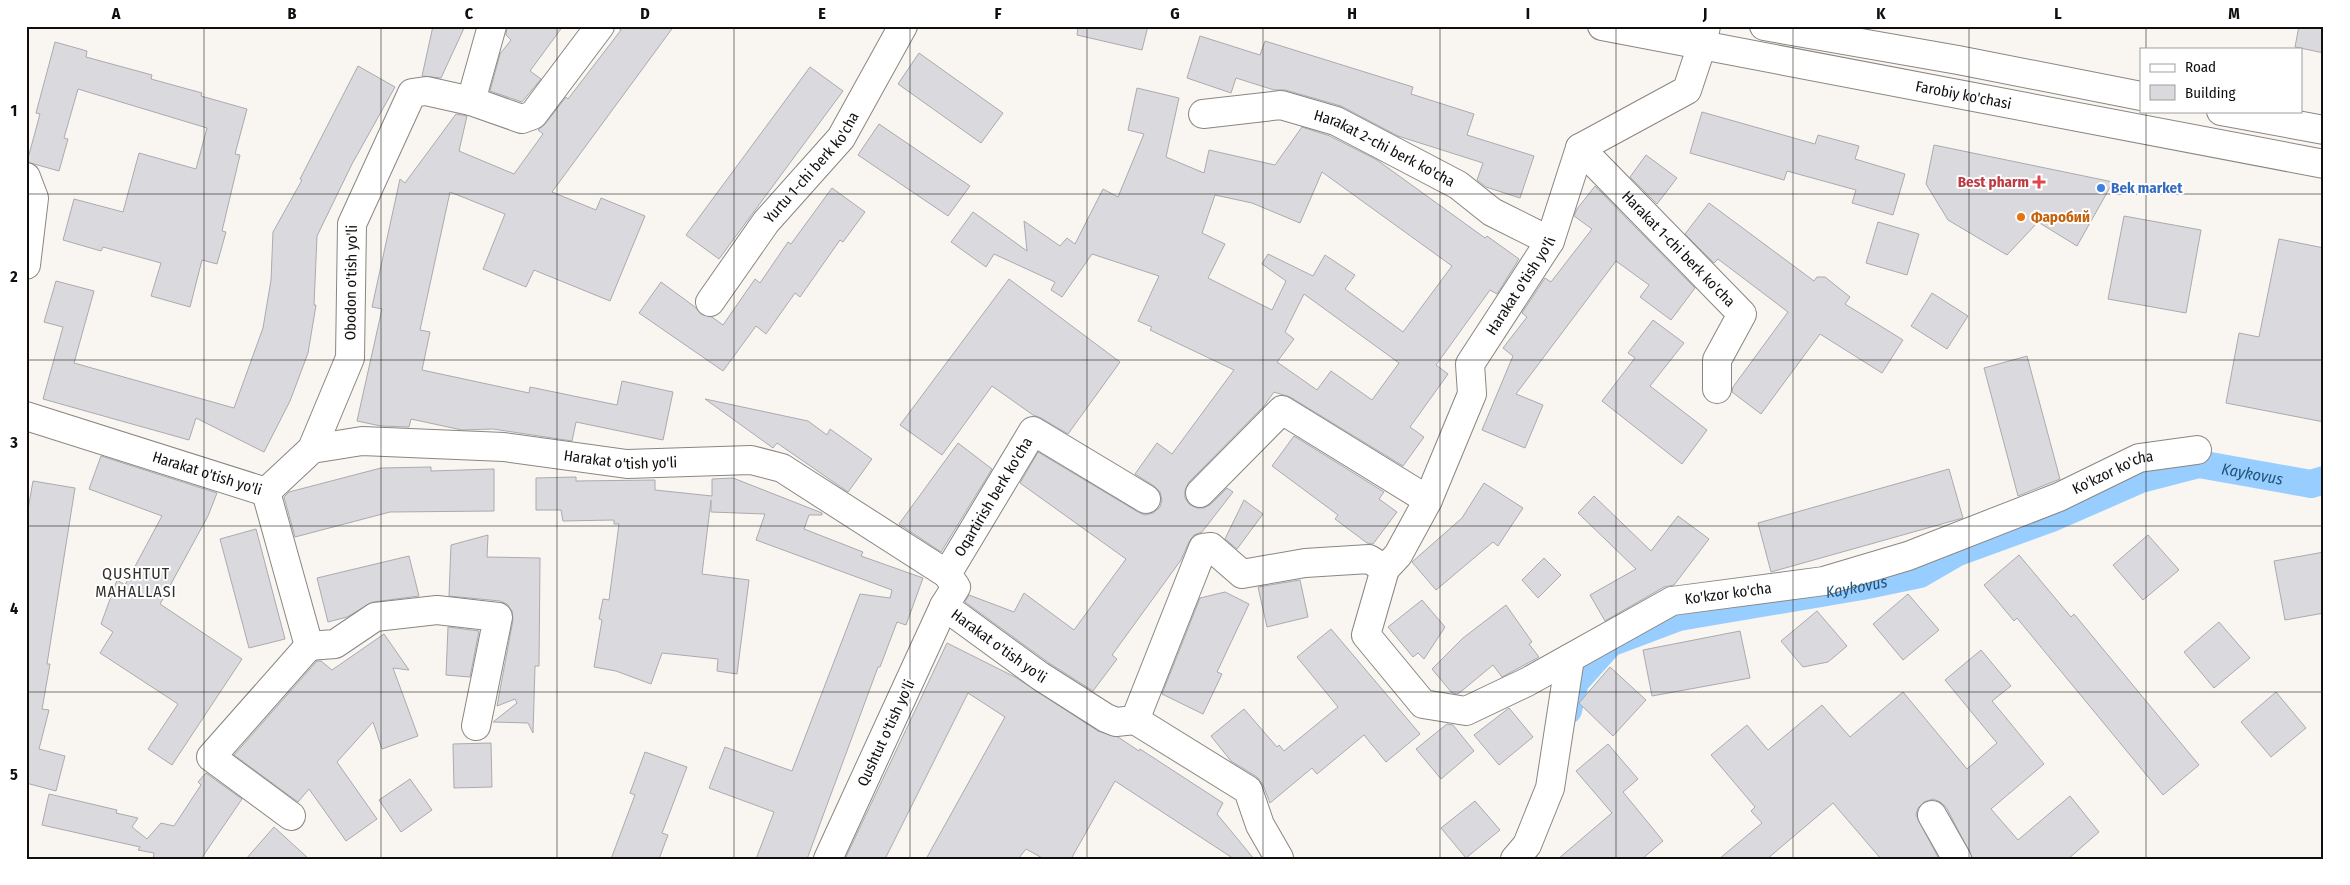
<svg xmlns="http://www.w3.org/2000/svg" width="2350" height="885" font-family="'Fira Sans Condensed',sans-serif">
	<rect width="100%" height="100%" fill="#f9f5f0"/>
	<g fill="none" stroke-linecap="round" stroke-linejoin="round">
		<path stroke="#98ceff" stroke-width="28" id="s1" d="M1568 710 1575 682 1610 643 1679 617 1862 586 1920 574 1958 552 2054 517 2141 479 2199 464 2311 484 2324 480"/>
	</g>
	<g fill="#dad9de" stroke="#abaaaf" fill-rule="evenodd">
		<path d="M433 26H465L441 78 422 76Z"/>
		<path d="M507 26H563L530 71 541 79 522 102 490 91 500 54 511 40 506 35Z"/>
		<path d="M615 26H674L552 192 596 210 601 198 645 216 610 301 534 270 526 287 483 269 505 214 450 192 420 330 430 332 422 370 529 393 530 387 617 405 622 381 673 392 663 440 576 422 572 441 493 429 462 430 411 419 409 427 381 426 357 421 382 309 372 307 400 179 405 183 456 114 467 116 459 151 514 174 543 134 538 130 545 124 566 97 568 99 621 30Z"/>
		<path d="M1078 26H1148L1142 50 1077 35Z"/>
		<path d="M2299 26H2324V53L2295 47Z"/>
		<path d="M1200 36 1260 55 1265 41 1413 87 1411 94 1474 114 1467 135 1534 156 1520 198 1486 187 1477 180 1483 163 1398 136 1341 106 1285 90H1274L1236 78 1231 93 1187 78Z"/>
		<path d="M55 42 87 51 86 57 152 75 151 79 202 93 201 96 247 109 235 154 240 155 222 231 226 232 217 264 202 260 190 307 151 296 161 263 103 247 101 251 63 240 74 199 123 212 139 153 196 169 207 128 78 89 64 138 68 139 59 171 27 162 40 114 36 113Z"/>
		<path d="M919 53 1003 113 981 143 898 84Z"/>
		<path d="M358 66 395 87 352 164 317 236 314 305H316L308 353 290 401 264 452 196 418 189 440 43 399 63 327 44 322 56 281 94 291 74 363 234 408 263 328 271 280 273 232 302 180 300 179Z"/>
		<path d="M810 67 843 91 719 259 686 235Z"/>
		<path d="M1137 88 1179 98 1166 157 1204 173 1209 150 1275 165 1302 127 1330 136 1377 160 1485 238 1487 236 1519 259 1497 294 1490 290 1436 365 1448 374 1410 427 1424 437 1403 466 1290 397 1274 392 1264 406 1189 482 1185 490V498L1189 504 1197 508H1204L1211 504 1227 488 1233 492 1202 532 1194 535 1189 542 1181 560 1112 655 1117 659 1093 691 1049 663 965 602 969 595 1014 612 1024 593 1074 630 1126 559 1020 483 1038 452 1138 512 1145 515 1153 513 1160 507 1162 500 1160 492 1154 486 1135 474 1157 443 1172 454 1234 370 1150 330 1152 327 1138 321 1159 276 1092 254 1062 297 1051 290 1055 282 994 254 986 267 951 242 973 212 1027 251 1024 221 1060 246 1067 238 1075 244 1103 189 1118 197 1144 134 1128 130ZM1322 172 1452 266 1403 332 1345 289 1355 275 1325 255 1313 276 1268 254 1262 264 1286 281 1272 310 1208 278 1225 244 1202 233 1215 195 1252 203 1300 223ZM1304 294 1399 363 1372 400 1331 371 1317 390 1277 362 1294 339 1285 332Z"/>
		<path d="M1702 112 1815 144 1818 135 1859 146 1855 159 1905 174 1893 215 1852 203 1856 190 1787 171 1784 180 1690 153Z"/>
		<path d="M879 124 970 186 948 216 858 155Z"/>
		<path d="M1934 145 2113 182 2077 246 2038 222 2007 255 1948 220 1926 184Z"/>
		<path d="M1646 155 1677 178 1657 204 1630 177Z"/>
		<path d="M1595 186 1695 288 1671 320 1640 297 1649 285 1616 261 1516 394 1543 405 1525 448 1482 430 1513 356 1503 348 1527 317 1522 313 1545 278 1551 282 1592 229 1574 216 1577 209Z"/>
		<path d="M832 188 865 212 843 242 840 240 800 297 795 293 766 334 756 326 723 371 639 313 661 282 695 307 701 314 712 317 723 325 755 279 760 283 788 242 791 244Z"/>
		<path d="M1709 203 1814 281 1817 277H1825L1850 297 1845 304 1903 340 1882 373 1820 334 1761 414 1732 392 1733 387 1788 312 1718 259 1714 263 1685 234Z"/>
		<path d="M2124 216 2201 230 2186 313 2108 299Z"/>
		<path d="M1878 222 1919 234 1907 275 1866 263Z"/>
		<path d="M2279 239 2324 248V422L2226 403 2239 333 2259 337Z"/>
		<path d="M1009 279 1120 362 1068 434 1041 418 1033 415 992 386 942 455 900 425Z"/>
		<path d="M1932 293 1968 316 1947 349 1911 326Z"/>
		<path d="M1653 320 1684 343 1650 386 1707 430 1682 464 1602 401 1635 358 1628 353Z"/>
		<path d="M2027 356 2060 479 2018 496 1984 368Z"/>
		<path d="M705 399 808 421 827 435 830 429 872 459 848 492 777 443 773 448Z"/>
		<path d="M1294 436 1384 492 1379 499 1397 512 1373 544 1367 543 1335 519 1338 515 1272 466Z"/>
		<path d="M958 443 992 469 941 552 899 524Z"/>
		<path d="M101 456 217 493 208 516 160 604 242 659 172 765 148 749 178 704 100 653 113 632 101 624 117 580 125 585 162 516 89 489Z"/>
		<path d="M431 467V471L494 469V511L390 512 295 537 284 497 289 492 381 468Z"/>
		<path d="M1949 469 1963 518 1771 572 1758 523Z"/>
		<path d="M576 477V481L655 480V490L712 496V479L733 478 822 513V515H809L804 529 863 552 861 556 923 578 906 625 897 622 880 667H878L807 859H756L774 812 709 788 725 747 792 771 860 594 890 598 892 590 756 540 765 514 711 512V500L702 574 749 580 737 674 717 671 718 659 662 653 651 684 616 671 594 667 602 620 599 619 603 599 609 600 619 524H614V520L563 521 561 510H536V478Z"/>
		<path d="M33 481 75 488 47 664H50L42 709 49 710 39 749 65 756 56 791 26 783V521Z"/>
		<path d="M1484 483 1523 508 1498 546 1493 542 1436 590 1412 562 1462 518Z"/>
		<path d="M1594 496 1651 551 1678 516 1709 539 1674 585 1664 587 1605 621 1590 595 1636 569 1578 513Z"/>
		<path d="M1244 500 1263 514 1237 549 1225 539Z"/>
		<path d="M256 529 285 639 249 648 220 539Z"/>
		<path d="M488 535 487 557 540 558 539 666H535L533 733 528 723 493 722 517 703 515 699 497 706 513 620 512 611 507 604 500 601 449 596 451 545Z"/>
		<path d="M2148 535 2179 570 2143 600 2113 565Z"/>
		<path d="M2324 552V613L2285 620 2274 561Z"/>
		<path d="M2019 555 2071 617 2074 614 2199 765 2163 795 2017 618 2014 621 1984 585Z"/>
		<path d="M409 556 419 596 373 602 347 617 328 622 317 578Z"/>
		<path d="M1544 558 1561 575 1538 598 1522 580Z"/>
		<path d="M1300 580 1308 617 1267 627 1258 587Z"/>
		<path d="M1225 592 1249 604 1217 672 1222 674 1203 714 1162 694 1200 598Z"/>
		<path d="M1908 594 1939 630 1903 660 1873 624Z"/>
		<path d="M1422 600 1445 627 1424 659 1418 653 1413 657 1388 627Z"/>
		<path d="M1506 605 1532 642 1529 644 1539 657 1502 677 1493 665 1458 694 1452 693 1432 669 1463 638Z"/>
		<path d="M1817 611 1847 646 1828 662 1803 667 1781 641Z"/>
		<path d="M2219 622 2250 658 2214 688 2184 652Z"/>
		<path d="M448 627 479 631 470 677 446 675Z"/>
		<path d="M1331 629 1420 734 1386 762 1364 735 1317 774 1312 768 1270 803 1263 785 1257 777 1231 761 1211 736 1244 709 1277 747 1279 745 1284 751 1338 707 1297 657Z"/>
		<path d="M1740 631 1750 678 1652 696 1643 650Z"/>
		<path d="M384 634 409 670 393 668 418 736 382 749 373 722 337 762 377 819 346 841 309 789 298 802 234 755 317 661H321L332 670Z"/>
		<path d="M947 643 1015 677 1098 731 1118 737 1139 751 1140 749 1223 803 1217 814 1254 859H1234L1115 781 1071 859H1044L1026 849 1018 859H926L1005 717 968 693 885 859H845Z"/>
		<path d="M1981 650 2011 686 1992 701 2044 764 1991 809 2018 840 2070 796 2099 832 2068 859H1973L1946 807 1940 802 1933 799 1924 802 1918 808 1916 815 1939 859H1881L1833 803 1767 859H1719L1762 823 1751 811 1755 807 1711 755 1747 725 1768 750 1822 705 1850 737 1903 692 1967 769 1997 743 1945 680Z"/>
		<path d="M1610 667 1646 700 1613 736 1579 703Z"/>
		<path d="M2276 692 2306 728 2271 757 2241 722Z"/>
		<path d="M1509 708 1533 737 1499 765 1474 735Z"/>
		<path d="M1447 724 1453 725 1474 751 1441 779 1416 749Z"/>
		<path d="M491 743 492 787 454 788 453 744Z"/>
		<path d="M1608 744 1638 779 1623 792 1663 841 1642 859H1558L1612 813 1576 771Z"/>
		<path d="M645 752 687 767 662 833 668 835 659 859H611L635 795 630 793Z"/>
		<path d="M206 773 242 799 201 859H153L154 853 138 850 140 847 42 825 49 794 117 810 116 813 138 818 132 827 147 839 161 823 174 826 201 785 198 782Z"/>
		<path d="M410 779 432 810 401 832 379 800Z"/>
		<path d="M1475 801 1500 830 1466 858 1441 828Z"/>
		<path d="M274 827 309 859H246Z"/>
	</g>
	<g fill="none" stroke-linecap="round" stroke-linejoin="round">
		<defs>
			<g id="minor">
				<path d="M471 101 522 119 533 115 600 26"/>
				<path id="s2" d="M1203 114 1281 105 1336 121 1458 185 1492 212 1550 241"/>
				<path id="s3" d="M1580 148 1742 314 1717 360V389"/>
				<path d="M26 177 34 198 26 265"/>
				<path id="s4" d="M710 302 766 222 841 138 903 26"/>
				<path id="s5" d="M26 416 266 492 312 449 362 441 504 447 627 464 751 460 782 468 947 574 956 587 944 606 828 859"/>
				<path id="s6" d="M312 449 350 358 352 224 412 93 426 91 471 101 492 26"/>
				<path d="M266 492 309 646 211 757 291 816"/>
				<path d="M1200 493 1282 410 1428 500"/>
				<path id="s7" d="M1385 569 1366 635 1423 704 1466 711 1527 682 1672 601 1824 581 1908 556 2059 497 2139 458 2197 450"/>
				<path id="s8" d="M1385 569 1398 555 1428 500 1472 394 1470 364 1550 241 1580 148 1687 90 1702 45 1706 26"/>
				<path id="s9" d="M947 574 1033 431 1146 499"/>
				<path id="s10" d="M944 606 1040 676 1106 718 1116 722 1135 720"/>
				<path d="M309 646 335 644 375 617 437 610 498 617 476 726"/>
				<path d="M1135 720 1203 548 1211 547 1242 574 1305 563 1369 559 1385 569"/>
				<path d="M1135 720 1248 790 1260 825 1279 858"/>
				<path d="M1932 815 1957 859"/>
				<path d="M1515 859 1527 845 1550 788 1570 658"/>
			</g>
			<g id="major">
				<path id="s11" d="M1602 26 2324 164"/>
				<path d="M1764 26 1958 60 2141 96"/>
				<path d="M2221 111 2324 130"/>
			</g>
		</defs>
		<use href="#minor" stroke="#8a8682" stroke-width="30"/>
		<use href="#major" stroke="#8a8682" stroke-width="30"/>
		<use href="#minor" stroke="#fff" stroke-width="28"/>
		<use href="#major" stroke="#fff" stroke-width="28"/>
	</g>
	<path fill="none" stroke="#100f0d" stroke-width="1" stroke-opacity="0.55" d="M204 26V859M381 26V859M557 26V859M734 26V859M910 26V859M1087 26V859M1263 26V859M1440 26V859M1616 26V859M1793 26V859M1969 26V859M2146 26V49M2146 111V859M26 194H2324M26 360H2324M26 526H2324M26 692H2324"/>
	<path fill="#e0444e" stroke="#fff" stroke-width="2" d="M2036.5 174.5h5v5h5v5h-5v5h-5v-5h-5v-5h5z"/>
	<circle fill="#3f7fe0" stroke="#fff" stroke-width="2" cx="2101" cy="188" r="5"/>
	<circle fill="#e8710a" stroke="#fff" stroke-width="2" cx="2021" cy="217" r="5"/>
	<g text-anchor="middle" stroke-width="4" stroke-linejoin="round" paint-order="stroke">
		<g font-size="15" fill="#100f0d" stroke="#fff">
			<text dy="5" stroke="none"><textPath href="#s11" startOffset="368">Farobiy ko'chasi</textPath></text>
			<text dy="5" stroke="none"><textPath href="#s2" startOffset="191">Harakat 2-chi berk ko'cha</textPath></text>
			<text dy="5" stroke="none"><textPath href="#s4" startOffset="169">Yurtu 1-chi berk ko'cha</textPath></text>
			<text dy="5" stroke="none"><textPath href="#s3" startOffset="141">Harakat 1-chi berk ko'cha</textPath></text>
			<text dy="5" stroke="none"><textPath href="#s6" startOffset="174">Obodon o'tish yo'li</textPath></text>
			<text dy="5" stroke="none"><textPath href="#s8" startOffset="320">Harakat o'tish yo'li</textPath></text>
			<text dy="5" stroke="none"><textPath href="#s5" startOffset="625">Harakat o'tish yo'li</textPath></text>
			<text dy="5" stroke="none"><textPath href="#s5" startOffset="190">Harakat o'tish yo'li</textPath></text>
			<text dy="5" stroke="none"><textPath href="#s7" startOffset="898">Ko'kzor ko'cha</textPath></text>
			<text dy="5" stroke="none"><textPath href="#s9" startOffset="90">Oqartirish berk ko'cha</textPath></text>
			<text dy="5" stroke="none"><textPath href="#s7" startOffset="492">Ko'kzor ko'cha</textPath></text>
			<text dy="5" stroke="none"><textPath href="#s10" startOffset="68">Harakat o'tish yo'li</textPath></text>
			<text transform="translate(886 733) rotate(-65)" y="5">Qushtut o'tish yo'li</text>
		</g>
		<g font-size="15" font-weight="bold" fill="#be3a42" stroke="#fff" text-anchor="end">
			<text x="2029" y="187">Best pharm</text>
		</g>
		<g font-size="15" font-weight="bold" fill="#366cbe" stroke="#fff" text-anchor="start">
			<text x="2111" y="193">Bek market</text>
		</g>
		<g font-size="15" font-weight="bold" fill="#c56008" stroke="#fff" text-anchor="start">
			<text x="2031" y="222">Фаробий</text>
		</g>
		<g font-size="16" font-style="italic" fill="#22537a" stroke="#fff">
			<text dy="6" stroke="none"><textPath href="#s1" startOffset="755">Kaykovus</textPath></text>
			<text dy="6" stroke="none"><textPath href="#s1" startOffset="335">Kaykovus</textPath></text>
		</g>
		<g font-size="16" letter-spacing="1" fill="#322f2c" stroke="#fff">
			<text x="136" y="579">QUSHTUT<tspan x="136" dy="18">MAHALLASI</tspan></text>
		</g>
	</g>
	<rect width="2350" height="885" fill="none" stroke="#ffffff" stroke-width="55"/>
	<rect x="2140" y="48" width="162" height="65" fill="#ffffff" stroke="#9f9f9e"/>
	<rect x="2150" y="64" width="25" height="8" fill="#ffffff" stroke="#9f9f9e"/>
	<text x="2185" y="72" font-size="15" fill="#100f0d">Road</text>
	<rect x="2150" y="85" width="25" height="15" fill="#dad9de" stroke="#9f9f9e"/>
	<text x="2185" y="98" font-size="15" fill="#100f0d">Building</text>
	<rect x="28" y="28" width="2294" height="830" fill="none" stroke="#100f0d" stroke-width="2"/>
	<g font-size="16" text-anchor="middle" font-weight="bold" fill="#100f0d">
		<text x="116" y="19">A</text>
		<text x="292" y="19">B</text>
		<text x="469" y="19">C</text>
		<text x="645" y="19">D</text>
		<text x="822" y="19">E</text>
		<text x="998" y="19">F</text>
		<text x="1175" y="19">G</text>
		<text x="1352" y="19">H</text>
		<text x="1528" y="19">I</text>
		<text x="1705" y="19">J</text>
		<text x="1881" y="19">K</text>
		<text x="2058" y="19">L</text>
		<text x="2234" y="19">M</text>
		<text x="14" y="116">1</text>
		<text x="14" y="282">2</text>
		<text x="14" y="448">3</text>
		<text x="14" y="614">4</text>
		<text x="14" y="780">5</text>
	</g>
</svg>
